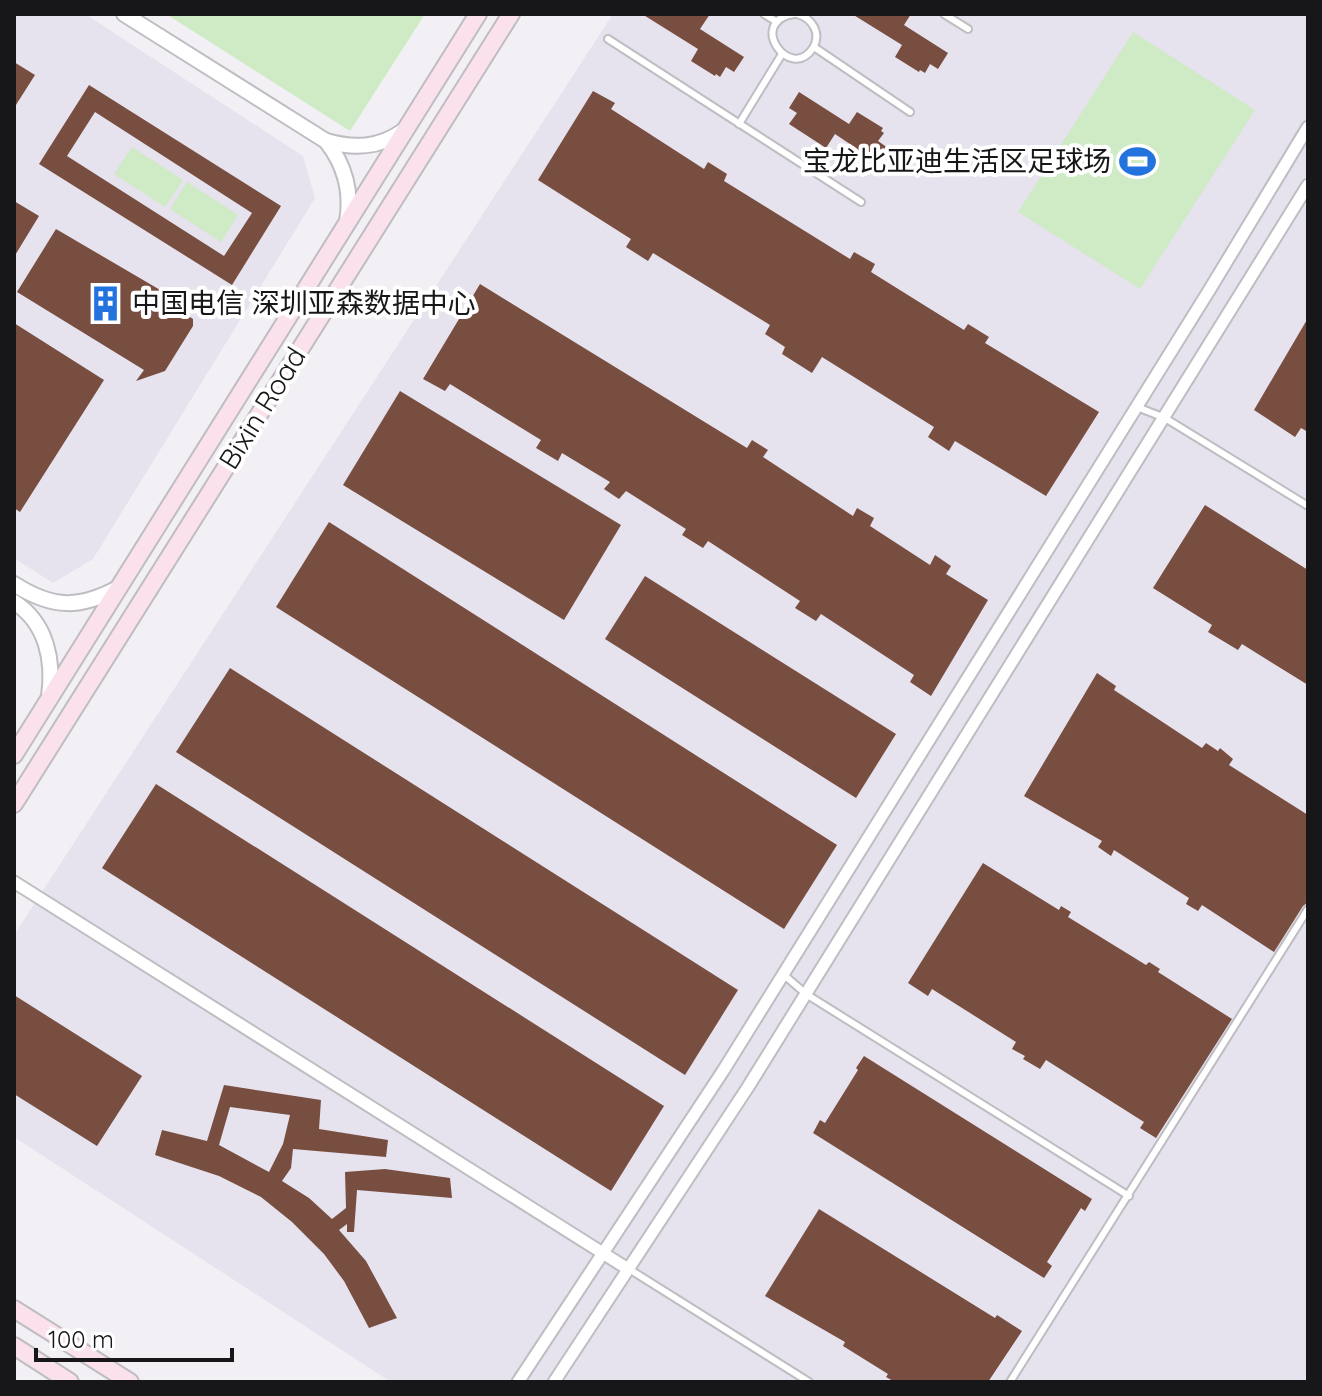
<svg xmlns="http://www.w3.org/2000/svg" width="1322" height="1396" font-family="Quicksand,'Noto Sans SC',sans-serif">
	<rect width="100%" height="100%" fill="#f2f0f5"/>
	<g fill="#e6e2ee">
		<path d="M14 14H85L303 156 315 198 93 559 53 583 14 558Z"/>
		<path d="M613 14H1308V1382H391L14 1137V935Z"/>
	</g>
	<g fill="#ceebc6">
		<path d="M166 14H425L350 131Z"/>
		<path d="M1133 32 1255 110 1140 289 1018 212Z"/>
		<path d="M132 147 183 180 165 207 114 174Z"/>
		<path d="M187 182 238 215 221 242 170 209Z"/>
	</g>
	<g fill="#784e41" fill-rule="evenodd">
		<path d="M642 14H710L700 29 744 57 734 72 726 67 720 77 716 74 715 76 691 61 698 49Z"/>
		<path d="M852 14H911L904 25 948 53 938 69 930 64 925 73 920 70 919 72 895 57 902 45Z"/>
		<path d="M14 62 35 75 14 108Z"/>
		<path d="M89 85 281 206 232 285 39 164ZM95 112 252 213 224 256 67 156Z"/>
		<path d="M593 91 615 103 611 109 704 169 708 162 727 174 724 181 850 259 854 252 875 264 871 272 964 330 968 324 989 337 985 343 1099 412 1046 496 955 441 949 451 928 437 934 427 822 357 812 373 782 354 785 347 765 334 770 325 653 253 648 261 626 247 631 239 538 180Z"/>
		<path d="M799 92 849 124 857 112 883 128 881 131 884 133 878 141 888 148 878 163 835 134 826 148 789 124 797 113 789 108Z"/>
		<path d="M14 201 39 216 14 257Z"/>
		<path d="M56 229 179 301 176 306 189 313 187 315 193 319V326L165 371 136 381 144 370 17 292Z"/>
		<path d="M480 284 747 448 752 440 768 450 763 457 853 516 857 508 874 518 870 526 930 565 935 555 951 566 946 574 988 600 931 696 910 682 914 675 821 614 816 621 795 608 800 601 708 541 703 548 682 535 686 529 626 491 619 499 604 489 610 482 562 453 558 461 536 448 541 440 450 384 445 391 423 379Z"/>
		<path d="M1308 318V432L1301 428 1295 437 1254 410Z"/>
		<path d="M14 323 104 380 20 512 14 508Z"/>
		<path d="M400 391 621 525 564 620 343 485Z"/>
		<path d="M1205 505 1308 570V685L1242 644 1238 650 1208 632 1212 625 1153 588Z"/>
		<path d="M329 522 837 845 784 929 276 607Z"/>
		<path d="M645 576 896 734 856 798 605 639Z"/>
		<path d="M230 668 738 990 685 1075 176 752Z"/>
		<path d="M1097 673 1116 686 1114 690 1202 748 1206 743 1218 751 1220 748 1233 759 1229 765 1308 815V902L1303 906 1274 952 1202 905 1198 911 1186 904 1189 898 1114 850 1111 856 1098 847 1102 841 1024 796Z"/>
		<path d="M156 784 664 1106 611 1191 102 868Z"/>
		<path d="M983 863 1059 910 1061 906 1071 912 1068 917 1146 965 1149 962 1160 969 1158 972 1232 1019 1156 1138 1140 1128 1144 1122 1046 1060 1040 1069 1023 1059 1025 1056 1012 1049 1016 1042 932 989 928 996 908 983Z"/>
		<path d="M14 995 142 1076 97 1146 14 1094Z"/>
		<path d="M864 1056 1092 1199 1085 1211 1081 1208 1047 1262 1052 1266 1044 1278 813 1133 820 1120 825 1123 858 1070 856 1068Z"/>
		<path d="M224 1085 321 1100 319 1129 388 1140 386 1157 293 1149 291 1168 282 1181 309 1198 332 1219 346 1208 345 1172 385 1169 450 1178 452 1198 357 1190 354 1232H347V1224L339 1230 366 1261 397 1318 369 1328 344 1281 324 1254 292 1222 261 1197 219 1176 155 1155 162 1130 207 1141ZM230 1107 290 1115 283 1144 269 1172 219 1145Z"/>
		<path d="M819 1209 995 1318 997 1315 1022 1331 988 1382H895L886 1377 888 1374 843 1346 845 1342 765 1296Z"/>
	</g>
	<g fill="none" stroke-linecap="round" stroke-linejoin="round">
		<defs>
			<g id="service">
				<path d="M764 14 777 22"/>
				<path d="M794 14C746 21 790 83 813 48 822 33 812 18 797 14"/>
				<path d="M944 14 968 29"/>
				<path d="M608 39 861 202"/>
				<path d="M814 47 910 112"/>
				<path d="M739 124 782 54"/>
				<path d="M1137 407 1165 418 1308 506"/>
				<path d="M783 974 806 994 1129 1196"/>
				<path d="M629 1269 809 1382"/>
				<path d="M1010 1382 1308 909"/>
			</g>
			<g id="minor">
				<path d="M14 882 628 1269"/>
				<path d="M518 1382 723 1071 1210 289 1308 127"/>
				<path d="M554 1382 748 1087 1308 185"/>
			</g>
			<g id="tertiary">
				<path d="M124 14 326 141C354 149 379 148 403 131"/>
				<path d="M326 141C345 165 352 193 347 222"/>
				<path d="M14 584C53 609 80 609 120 587"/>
				<path d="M14 602C47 623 54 661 49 697"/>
			</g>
			<g id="secondary">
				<path d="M14 755 478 14"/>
				<path d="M14 804 511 14"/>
				<path d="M14 1309 130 1382"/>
				<path d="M14 1346 70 1382"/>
			</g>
		</defs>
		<use href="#service" stroke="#bebdc2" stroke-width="10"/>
		<use href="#minor" stroke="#bebdc2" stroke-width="15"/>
		<use href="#tertiary" stroke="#bebdc2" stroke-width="18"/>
		<use href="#secondary" stroke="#bebdc2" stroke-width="20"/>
		<use href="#service" stroke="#fff" stroke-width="6"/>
		<use href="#minor" stroke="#fff" stroke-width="11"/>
		<use href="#tertiary" stroke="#fff" stroke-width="14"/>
		<use href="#secondary" stroke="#fbe1ec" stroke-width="16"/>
	</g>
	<defs>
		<symbol id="stadium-bare" viewBox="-9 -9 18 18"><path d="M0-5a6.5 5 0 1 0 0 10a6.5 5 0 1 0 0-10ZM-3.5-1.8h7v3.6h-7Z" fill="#2373de" stroke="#fff" stroke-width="2.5" paint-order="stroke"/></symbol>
		<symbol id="building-bare" viewBox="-9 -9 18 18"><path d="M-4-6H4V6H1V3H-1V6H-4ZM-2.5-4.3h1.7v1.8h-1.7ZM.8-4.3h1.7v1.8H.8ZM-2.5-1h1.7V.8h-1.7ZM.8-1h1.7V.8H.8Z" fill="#2373de" stroke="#fff" stroke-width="2.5" paint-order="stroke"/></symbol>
	</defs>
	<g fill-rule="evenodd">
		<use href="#stadium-bare" x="1112" y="136" width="51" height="51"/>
		<use href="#building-bare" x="80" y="278" width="51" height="51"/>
	</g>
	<g text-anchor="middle" stroke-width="8" stroke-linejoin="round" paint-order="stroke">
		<g font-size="28" fill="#171618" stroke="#fff" text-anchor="end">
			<text x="1111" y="171">宝龙比亚迪生活区足球场</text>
			<text x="132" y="313" text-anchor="start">中国电信 深圳亚森数据中心</text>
		</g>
		<g font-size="28" fill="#171618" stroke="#fff">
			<text transform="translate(262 408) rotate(-58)" y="10">Bixin Road</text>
		</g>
	</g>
	<rect width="1322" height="1396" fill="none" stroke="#171618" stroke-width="32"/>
	<path d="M36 1348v12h196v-12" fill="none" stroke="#171618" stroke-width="4"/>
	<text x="48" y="1348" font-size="24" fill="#171618" stroke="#ffffff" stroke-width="6" paint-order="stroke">100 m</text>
</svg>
